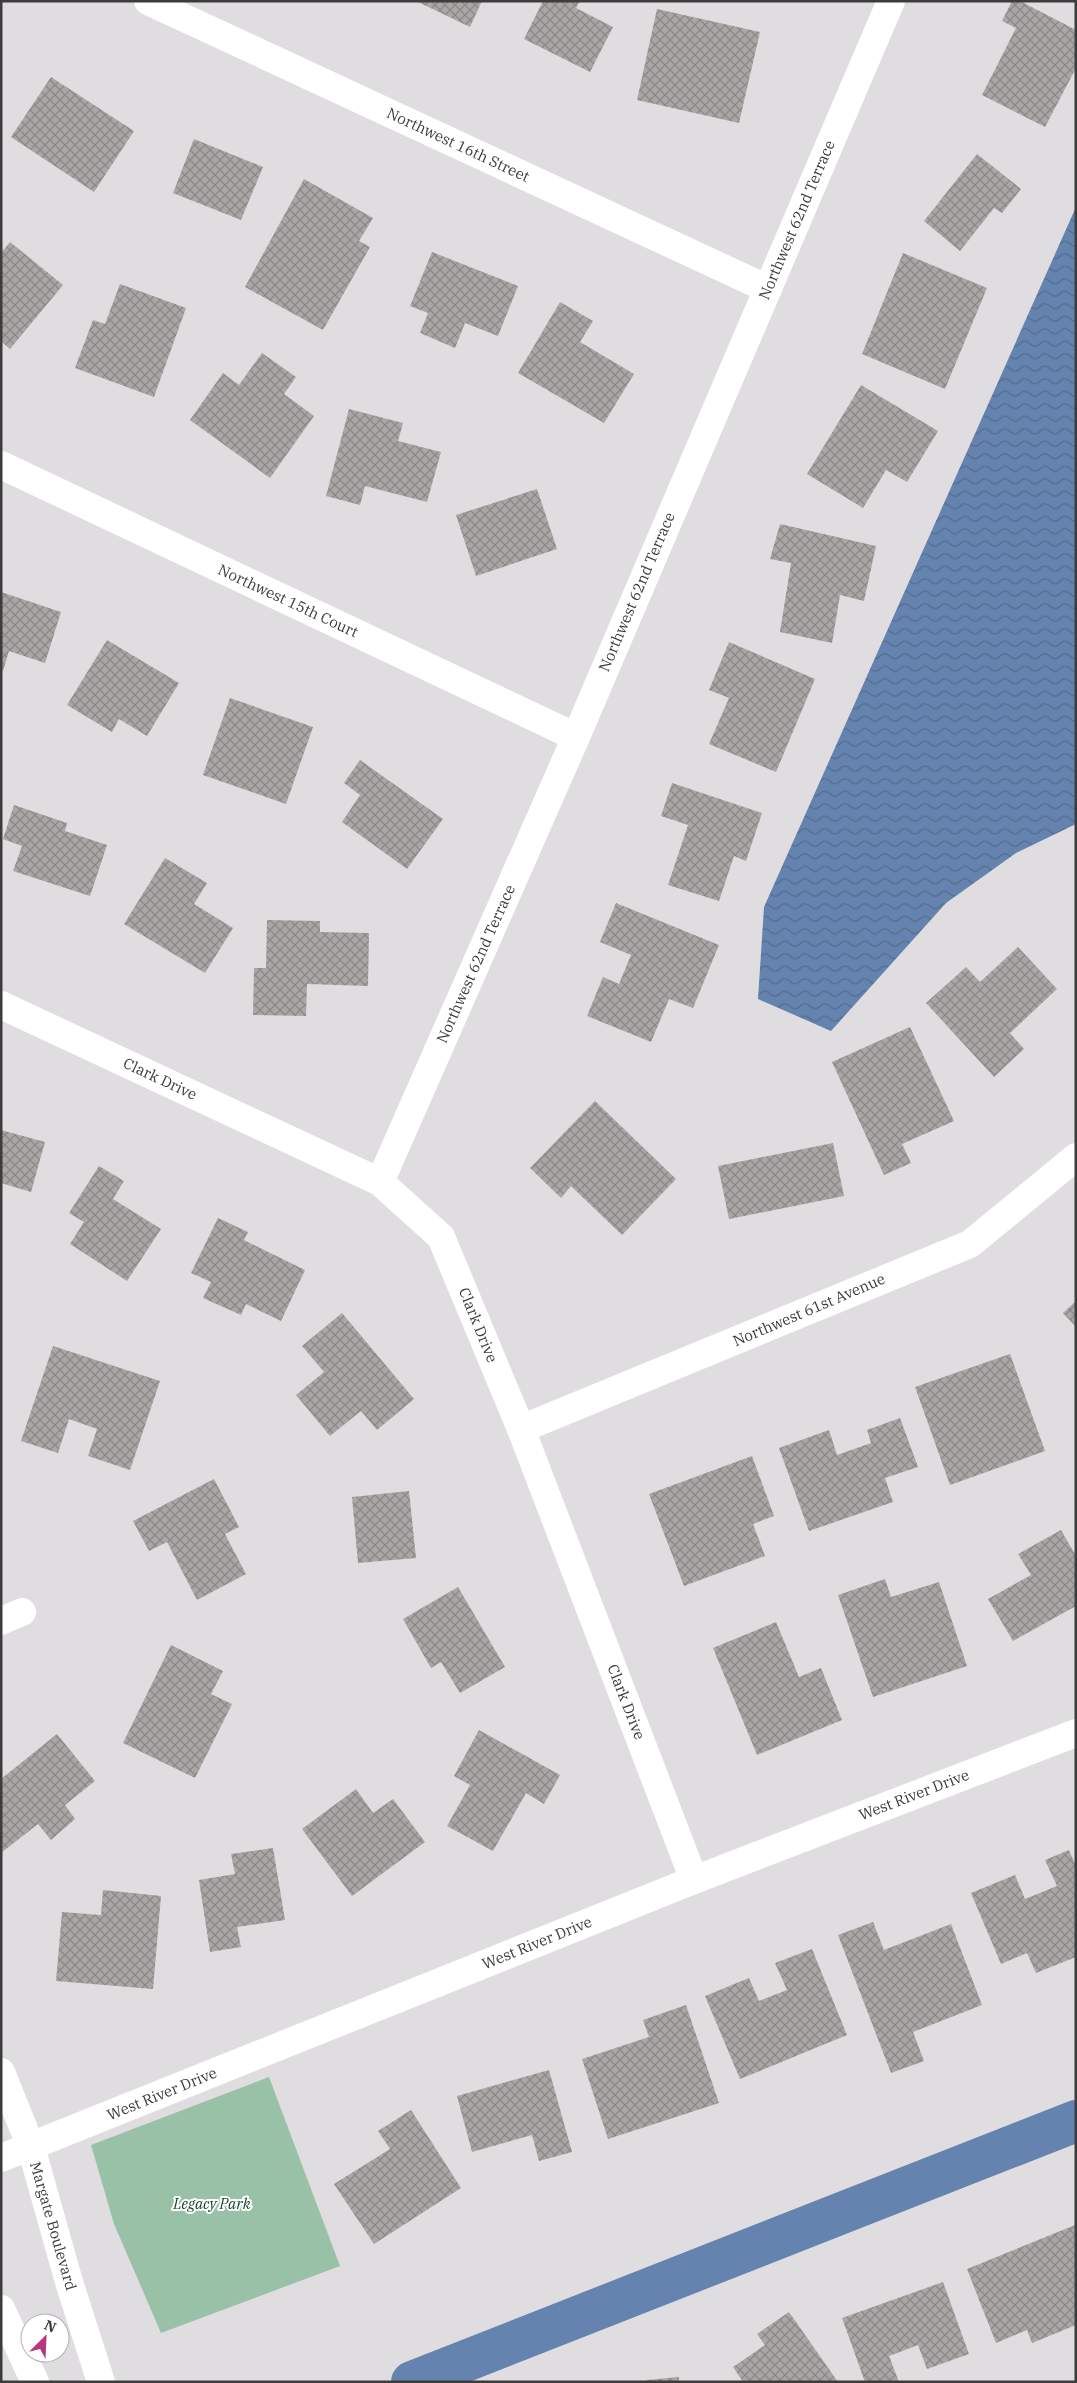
<svg xmlns="http://www.w3.org/2000/svg" width="1077" height="2383" font-family="'IBM Plex Serif',serif">
	<defs>
		<pattern id="water-waves" width="16" height="10" patternUnits="userSpaceOnUse" patternTransform="scale(1.25)"><rect width="16" height="10" fill="#6483ae"/><path d="M0 5q4-4 8 0t8 0" fill="none" stroke="#546c8f"/></pattern>
		<pattern id="building-cross-hatch" width="8" height="8" patternUnits="userSpaceOnUse" patternTransform="scale(1.25)"><rect width="8" height="8" fill="#aba6a6"/><path d="M0 0l8 8M0 8l8-8" fill="none" stroke="#8c8888"/></pattern>
	</defs>
	<rect width="100%" height="100%" fill="#e0dde0"/>
	<path fill="#99c1a7" d="M269 2077 340 2266 161 2333 114 2224 91 2145Z"/>
	<path fill="url(#water-waves)" d="M1076 207V824L1016 853 946 903 831 1031 758 999 764 907Z"/>
	<g fill="none" stroke-linecap="round" stroke-linejoin="round">
		<path stroke="#6483ae" stroke-width="42" d="M412 2382 1076 2121"/>
	</g>
	<g fill="url(#building-cross-hatch)">
		<path d="M416 1H482L470 27Z"/>
		<path d="M543 1H580L576 8 613 27 590 72 524 39Z"/>
		<path d="M1012 1H1020L1076 30V68L1045 127 982 95 1016 28 1002 21Z"/>
		<path d="M657 9 760 32 739 123 637 100Z"/>
		<path d="M51 77 134 131 94 192 11 137Z"/>
		<path d="M194 139 263 167 241 220 173 193Z"/>
		<path d="M977 154 1021 189 1002 213 994 208 960 251 924 221Z"/>
		<path d="M304 179 373 218 359 241 370 247 323 330 245 287Z"/>
		<path d="M10 242 63 285 10 349 1 341V253Z"/>
		<path d="M432 252 518 286 498 336 465 323 455 348 420 333 428 313 410 306Z"/>
		<path d="M903 253 987 288 945 389 862 354Z"/>
		<path d="M120 284 186 308 154 397 75 368 93 320 105 324Z"/>
		<path d="M560 302 593 321 580 342 634 374 604 423 518 373Z"/>
		<path d="M262 353 296 377 284 394 314 416 270 478 190 420 223 373 239 385Z"/>
		<path d="M861 385 938 431 907 482 886 470 863 508 807 474Z"/>
		<path d="M349 409 403 423 398 441 441 452 427 502 365 486 360 505 326 496Z"/>
		<path d="M537 489 557 549 476 576 456 515Z"/>
		<path d="M780 524 876 546 864 601 840 595 832 643 780 632 791 563 770 559Z"/>
		<path d="M1 592 61 612 45 663 9 651 3 671H1Z"/>
		<path d="M107 640 179 683 147 736 119 719 112 732 67 705Z"/>
		<path d="M729 642 815 679 776 772 709 744 729 698 709 690Z"/>
		<path d="M230 698 313 727 286 804 203 775Z"/>
		<path d="M360 760 443 819 407 869 342 822 360 795 344 783Z"/>
		<path d="M672 783 762 813 746 861 734 856 719 901 668 885 688 825 661 816Z"/>
		<path d="M14 805 67 823 65 831 107 845 90 896 13 871 22 846 3 839Z"/>
		<path d="M165 858 207 883 194 904 233 928 205 973 124 924Z"/>
		<path d="M616 903 719 945 693 1008 669 999 651 1042 587 1016 603 977 619 984 631 955 600 942Z"/>
		<path d="M267 920 320 921V932L369 933 368 986 307 984 306 1016 253 1015 254 968H266Z"/>
		<path d="M1018 947 1057 989 1010 1033 1024 1049 994 1077 926 1003 966 967 980 982Z"/>
		<path d="M910 1027 954 1121 902 1144 911 1163 884 1175 832 1062Z"/>
		<path d="M595 1101 676 1179 622 1235 571 1186 561 1198 530 1168Z"/>
		<path d="M1 1130 45 1142 31 1192 1 1183Z"/>
		<path d="M833 1143 844 1196 729 1219 718 1166Z"/>
		<path d="M99 1166 124 1181 113 1199 161 1229 127 1281 70 1244 84 1222 69 1213Z"/>
		<path d="M218 1218 248 1232 244 1240 305 1270 281 1321 246 1304 241 1315 203 1298 211 1282 191 1273Z"/>
		<path d="M1076 1301V1327L1063 1313Z"/>
		<path d="M342 1313 414 1399 377 1430 361 1411 330 1436 296 1395 324 1372 302 1346Z"/>
		<path d="M53 1346 160 1381 130 1470 88 1456 97 1429 69 1419 58 1453 21 1441Z"/>
		<path d="M1010 1354 1045 1451 950 1485 915 1387Z"/>
		<path d="M900 1418 918 1467 885 1478 893 1502 809 1531 779 1448 829 1430 837 1455 871 1443 867 1430Z"/>
		<path d="M752 1456 774 1516 753 1524 765 1556 684 1586 649 1494Z"/>
		<path d="M214 1479 239 1527 225 1534 246 1574 197 1600 167 1542 149 1551 133 1521Z"/>
		<path d="M409 1491 416 1558 358 1563 352 1497Z"/>
		<path d="M1061 1530 1076 1556V1606L1013 1641 988 1599 1031 1575 1018 1554Z"/>
		<path d="M885 1579 891 1597 939 1582 967 1666 873 1697 838 1595Z"/>
		<path d="M458 1587 505 1667 460 1693 441 1662 431 1668 403 1619Z"/>
		<path d="M776 1622 799 1677 821 1668 842 1720 757 1755 713 1648Z"/>
		<path d="M171 1645 223 1671 211 1694 232 1704 195 1778 123 1743Z"/>
		<path d="M479 1730 560 1775 544 1804 526 1793 493 1851 447 1826 470 1785 454 1776Z"/>
		<path d="M57 1734 95 1781 65 1805 75 1819 51 1840 38 1824 1 1853V1779Z"/>
		<path d="M356 1789 373 1813 393 1799 425 1842 352 1896 302 1829Z"/>
		<path d="M273 1848 285 1920 237 1927 241 1947 210 1952 199 1880 235 1874 231 1854Z"/>
		<path d="M1069 1850 1076 1866V1957L1036 1973 1027 1953 1001 1964 971 1893 1015 1875 1025 1899 1057 1886 1045 1860Z"/>
		<path d="M103 1890 161 1896 153 1989 56 1981 62 1912 101 1915Z"/>
		<path d="M873 1922 884 1950 951 1924 982 2005 913 2032 924 2061 891 2073 838 1935Z"/>
		<path d="M812 1949 847 2035 740 2079 705 1996 749 1978 759 2001 787 1990 775 1963Z"/>
		<path d="M686 2005 719 2103 608 2139 582 2059 649 2037 643 2020Z"/>
		<path d="M549 2070 572 2152 539 2161 532 2135 472 2152 457 2096Z"/>
		<path d="M411 2110 461 2188 374 2244 334 2184 390 2149 378 2131Z"/>
		<path d="M1075 2225 1076 2325 1032 2343 1027 2330 996 2343 967 2269Z"/>
		<path d="M943 2282 969 2354 927 2369 918 2345 889 2356 899 2382H865L842 2318Z"/>
		<path d="M789 2312 838 2382H743L733 2367 765 2345 757 2334Z"/>
		<path d="M679 2377V2382H647V2380Z"/>
	</g>
	<g fill="none" stroke-linecap="round" stroke-linejoin="round">
		<g stroke="#fff" stroke-width="28">
			<path d="M148 1 768 289"/>
			<path d="M1 465 576 737"/>
			<path d="M1 1005 380 1182 441 1237 521 1429 694 1880"/>
			<path d="M380 1182 576 737 891 1"/>
			<path d="M521 1429 970 1244 1076 1157"/>
			<path d="M1 1621 22 1612"/>
			<path d="M1 2158 694 1880 1076 1733"/>
		</g>
		<g stroke="#fff" stroke-width="28">
			<path d="M1 2072 31 2147 69 2282 101 2382"/>
			<path d="M1 2309 35 2382"/>
		</g>
	</g>
	<g text-anchor="middle" stroke-width="4" stroke-linejoin="round" paint-order="stroke">
		<g font-size="15" fill="#3d3c3d" stroke="#fff">
			<text transform="translate(458 145) rotate(25)" y="5">Northwest 16th Street</text>
			<text transform="translate(797 220) rotate(-67)" y="5">Northwest 62nd Terrace</text>
			<text transform="translate(637 592) rotate(-67)" y="5">Northwest 62nd Terrace</text>
			<text transform="translate(288 601) rotate(25)" y="5">Northwest 15th Court</text>
			<text transform="translate(476 964) rotate(-66)" y="5">Northwest 62nd Terrace</text>
			<text transform="translate(160 1079) rotate(25)" y="5">Clark Drive</text>
			<text transform="translate(809 1310) rotate(-23)" y="5">Northwest 61st Avenue</text>
			<text transform="translate(478 1325) rotate(68)" y="5">Clark Drive</text>
			<text transform="translate(626 1702) rotate(69)" y="5">Clark Drive</text>
			<text transform="translate(914 1795) rotate(-21)" y="5">West River Drive</text>
			<text transform="translate(537 1943) rotate(-22)" y="5">West River Drive</text>
			<text transform="translate(162 2094) rotate(-22)" y="5">West River Drive</text>
			<text transform="translate(53 2226) rotate(74)" y="5">Margate Boulevard</text>
		</g>
		<g font-size="15" font-style="italic" fill="#133f27" stroke="#fff">
			<text x="212" y="2209">Legacy Park</text>
		</g>
	</g>
	<rect width="1077" height="2383" fill="none" stroke="#3d3c3d" stroke-width="5"/>
	<g transform="translate(45 2338) rotate(24)"><circle r="24" fill="#ffffff" stroke="#b1b1b1"/>
	<path d="M0-4L9 19L0 12L-9 19Z" fill="#b7367f"/>
	<text y="-8" font-size="14" font-weight="bold" text-anchor="middle" fill="#3d3c3d">N</text>
	</g>
</svg>
